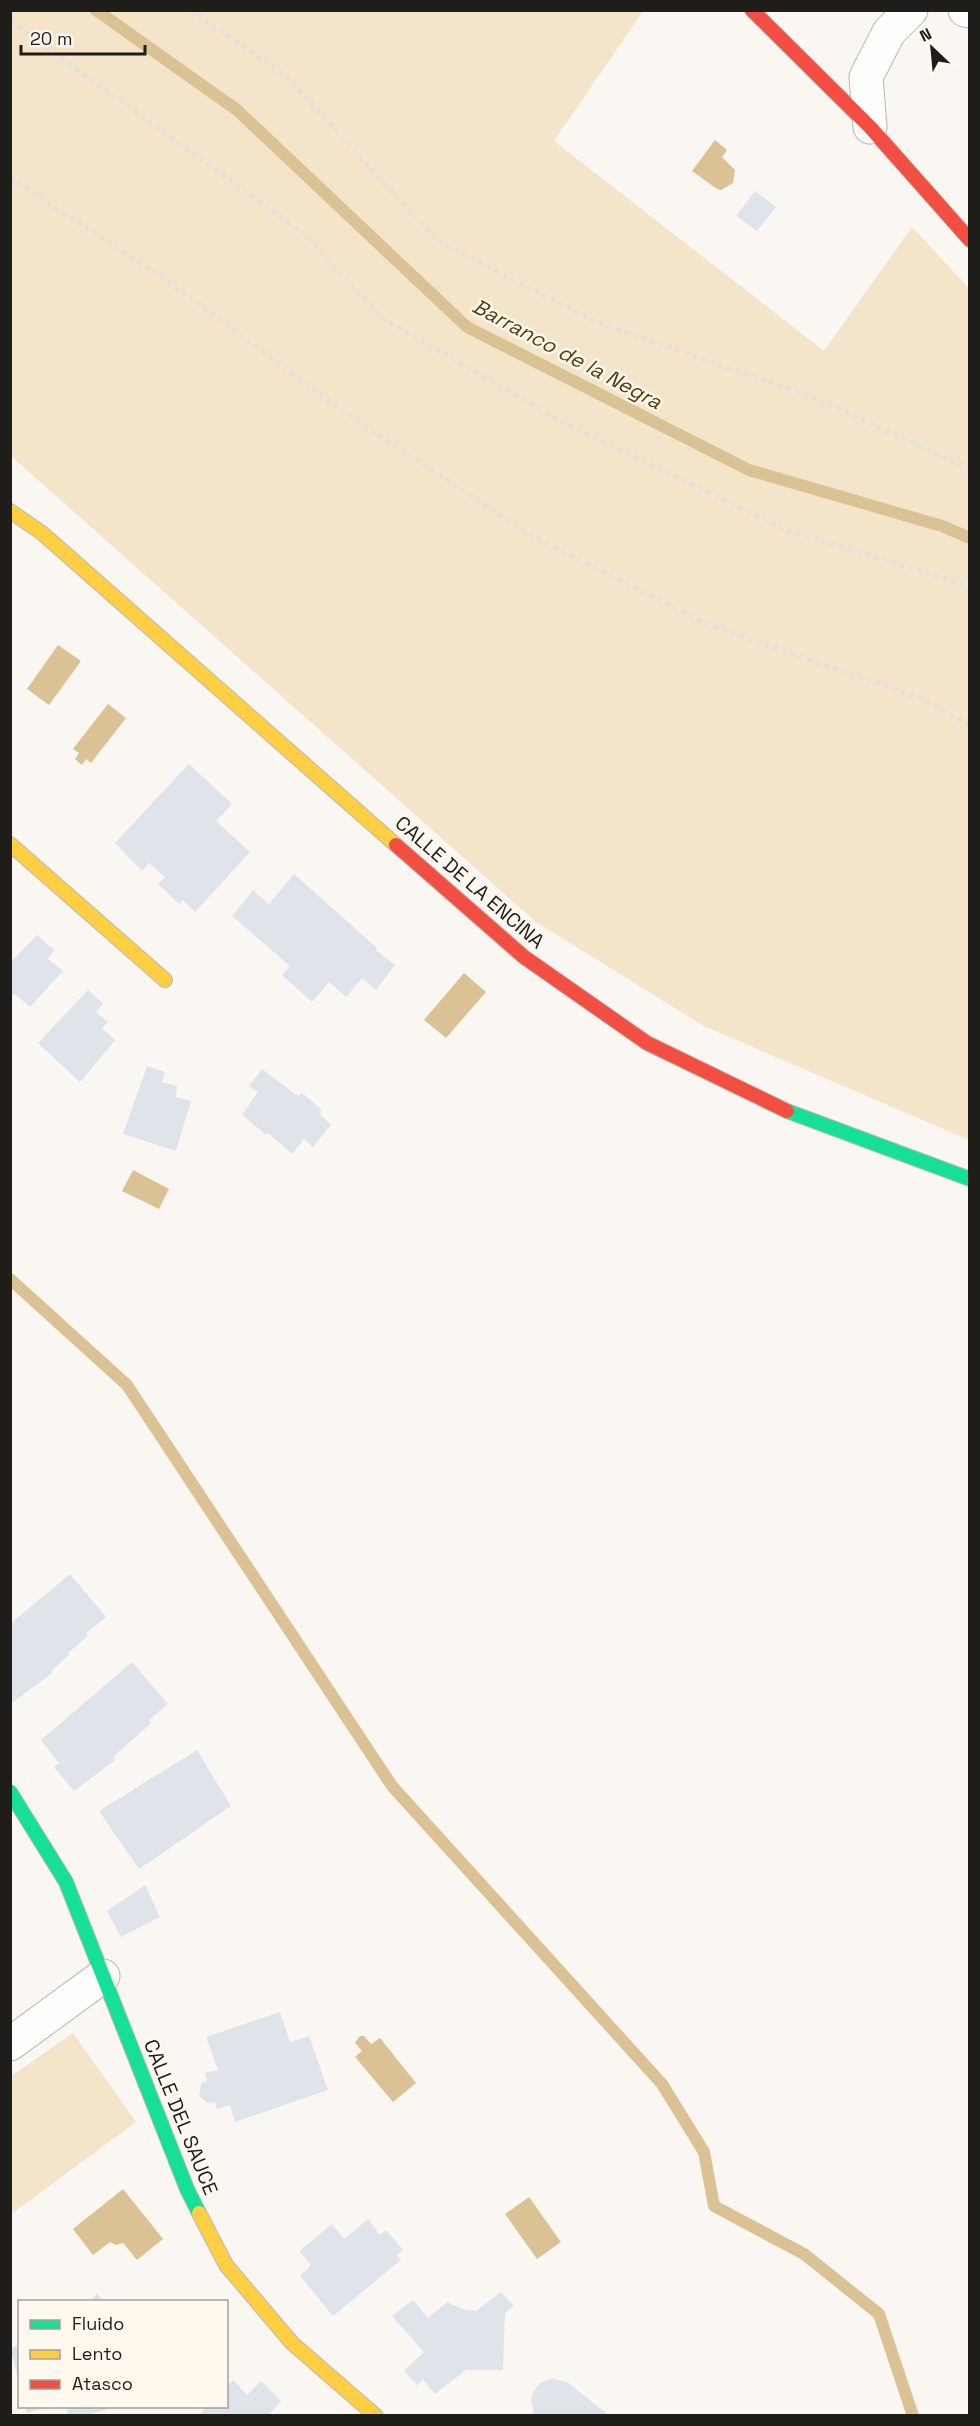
<svg xmlns="http://www.w3.org/2000/svg" width="980" height="2426" font-family="'Space Grotesk',sans-serif">
	<rect width="100%" height="100%" fill="#faf7f2"/>
	<g fill="#f4e4c9">
		<path d="M11 10 643 11 554 141 824 351 912 227 969 288V1140L704 1026 536 922 11 456Z"/>
		<path d="M73 2033 136 2122 11 2214V2076Z"/>
	</g>
	<g fill="#dbc294">
		<path d="M715 140 727 150 722 157 735 170 733 183 721 190 717 189 692 171Z"/>
		<path d="M58 645 81 661 49 705 27 689Z"/>
		<path d="M108 704 126 718 91 763 86 759 82 765 75 759 79 753 73 749Z"/>
		<path d="M464 973 486 992 446 1038 424 1020Z"/>
		<path d="M133 1170 169 1189 159 1209 122 1191Z"/>
		<path d="M360 2036H364L371 2044 380 2038 416 2083 393 2102 355 2057 362 2051 355 2043Z"/>
		<path d="M123 2189 163 2239 137 2260 123 2243 116 2245 110 2242 93 2255 73 2229Z"/>
		<path d="M529 2197 561 2242 537 2259 505 2214Z"/>
	</g>
	<g fill="none" stroke-linecap="round" stroke-linejoin="round">
		<g stroke="#dbc294" stroke-width="12">
			<path d="M96 10 237 110 467 327 749 470 942 526 970 538"/>
			<path d="M10 1279 127 1385 392 1786 662 2084 704 2152 714 2206 804 2254 879 2314 913 2416"/>
		</g>
	</g>
	<g fill="#dfe4ea">
		<path d="M755 191 776 207 757 231 736 216Z"/>
		<path d="M189 764 232 804 216 821 250 852 195 912 183 900 179 904 158 884 165 877 149 863 142 871 115 843Z"/>
		<path d="M294 874 377 948 376 950 395 965 376 990 362 978 346 997 329 982 312 1002 282 975 290 966 232 916 253 890 269 904Z"/>
		<path d="M37 935 54 950 48 959 63 971 30 1007 15 994 10 999V963Z"/>
		<path d="M88 990 103 1003 96 1012 108 1022 102 1029 115 1040 80 1082 38 1043Z"/>
		<path d="M147 1066 165 1072 162 1082 177 1086 176 1097 191 1101 176 1151 123 1134Z"/>
		<path d="M262 1069 298 1096 302 1093 322 1110 320 1114 331 1125 313 1147 304 1139 292 1154 268 1133 266 1135 242 1115 258 1092 249 1086Z"/>
		<path d="M70 1574 106 1617 86 1633 88 1636 68 1653 69 1655 51 1671 52 1673 12 1703 10 1701V1624Z"/>
		<path d="M132 1662 168 1704 149 1720 151 1723 113 1757 115 1760 74 1791 54 1767 59 1763 41 1740Z"/>
		<path d="M197 1750 231 1806 139 1869 99 1811Z"/>
		<path d="M145 1885 160 1917 121 1937 107 1911Z"/>
		<path d="M280 2012 290 2042 309 2036 328 2090 235 2122 230 2105 217 2109 215 2102 207 2103 199 2096 201 2084 207 2080 205 2073 218 2070 206 2037Z"/>
		<path d="M368 2219 380 2235 386 2230 403 2250 397 2255 401 2260 333 2316 300 2276 311 2265 299 2251 332 2224 344 2239Z"/>
		<path d="M501 2292 514 2306 505 2313 503 2370H466L435 2394 423 2380 417 2385 404 2371 424 2352 392 2316 413 2300 428 2318 447 2302 465 2310 476 2311Z"/>
		<path d="M97 2294 105 2302H89Z"/>
		<path d="M20 2345V2381H19L10 2348Z"/>
		<path d="M552 2378 568 2383 610 2416H530L534 2411 531 2401 533 2392 540 2383Z"/>
		<path d="M233 2380 247 2395 261 2381 281 2401 268 2416H198L207 2406H226V2387Z"/>
		<path d="M26 2406H48V2407L27 2413Z"/>
		<path d="M66 2406H114V2407L85 2416H68Z"/>
	</g>
	<g fill="none" stroke-linecap="round" stroke-linejoin="round">
		<defs>
			<g id="street">
				<path d="M965 10 970 11"/>
				<path d="M870 127 866 77 889 32 911 10"/>
				<path d="M10 2044 103 1976"/>
			</g>
			<g id="fast">
				<path d="M787 1111 970 1179"/>
				<path d="M10 1792 66 1882 187 2189 199 2213"/>
			</g>
			<g id="slow">
				<path d="M10 511 42 533 396 845"/>
				<path d="M10 844 165 980"/>
				<path d="M199 2213 226 2265 292 2343 376 2416"/>
			</g>
			<g id="jam">
				<path d="M752 10 870 127 970 240"/>
				<path d="M396 845 524 957 647 1043 787 1111"/>
			</g>
		</defs>
		<use href="#street" stroke="#bab8b4" stroke-width="35"/>
		<use href="#fast" stroke="#bab8b4" stroke-width="16"/>
		<use href="#slow" stroke="#bab8b4" stroke-width="16"/>
		<use href="#jam" stroke="#bab8b4" stroke-width="16"/>
		<g stroke="#e1e1df" stroke-width="4" stroke-dasharray="4.5 4.5" stroke-linecap="butt">
			<path d="M190 10 285 75 437 241 599 323 808 395 970 469"/>
			<path d="M10 21 303 233 385 320 561 421 788 531 970 586"/>
			<path d="M10 177 173 285 350 416 529 534 704 623 925 700 970 726"/>
		</g>
		<use href="#street" stroke="#fefefd" stroke-width="33"/>
		<use href="#fast" stroke="#16e098" stroke-width="14"/>
		<use href="#slow" stroke="#ffcf43" stroke-width="14"/>
		<use href="#jam" stroke="#f24e42" stroke-width="14"/>
	</g>
	<g text-anchor="middle" stroke-width="5" stroke-linejoin="round" paint-order="stroke">
		<g font-size="20" fill="#1f1d19" stroke="#fef8ef">
			<text transform="translate(470 882) rotate(41)" y="7">CALLE DE LA ENCINA</text>
			<text transform="translate(181 2117) rotate(68)" y="7">CALLE DEL SAUCE</text>
		</g>
		<g font-size="21" font-style="italic" fill="#563e0b" stroke="#fef8ef">
			<text transform="translate(567 354) rotate(28)" y="7">Barranco de la Negra</text>
		</g>
	</g>
	<rect width="980" height="2426" fill="none" stroke="#1f1d19" stroke-width="24"/>
	<rect x="18" y="2300" width="210" height="108" fill="#fef8ef" stroke="#a5a099" stroke-width="1.5"/>
	<rect x="30" y="2320" width="30" height="9" fill="#16e098" stroke="#a5a099" stroke-width="1.5"/>
	<text x="72" y="2330" font-size="18" fill="#1f1d19">Fluido</text>
	<rect x="30" y="2350" width="30" height="9" fill="#ffcf43" stroke="#a5a099" stroke-width="1.5"/>
	<text x="72" y="2360" font-size="18" fill="#1f1d19">Lento</text>
	<rect x="30" y="2380" width="30" height="9" fill="#f24e42" stroke="#a5a099" stroke-width="1.5"/>
	<text x="72" y="2390" font-size="18" fill="#1f1d19">Atasco</text>
	<g transform="translate(932 48) rotate(334)" stroke="#fef8ef" stroke-width="4.5" paint-order="stroke">
	<path d="M0-4.5L10 22L0 15L-10 22Z" fill="#1f1d19"/>
	<text y="-9" font-size="16" font-weight="bold" text-anchor="middle" fill="#1f1d19">N</text>
	</g>
	<path d="M21 45v9h124v-9" fill="none" stroke="#1f1d19" stroke-width="3"/>
	<text x="30" y="45" font-size="18" fill="#1f1d19" stroke="#fef8ef" stroke-width="4.5" paint-order="stroke">20 m</text>
</svg>
